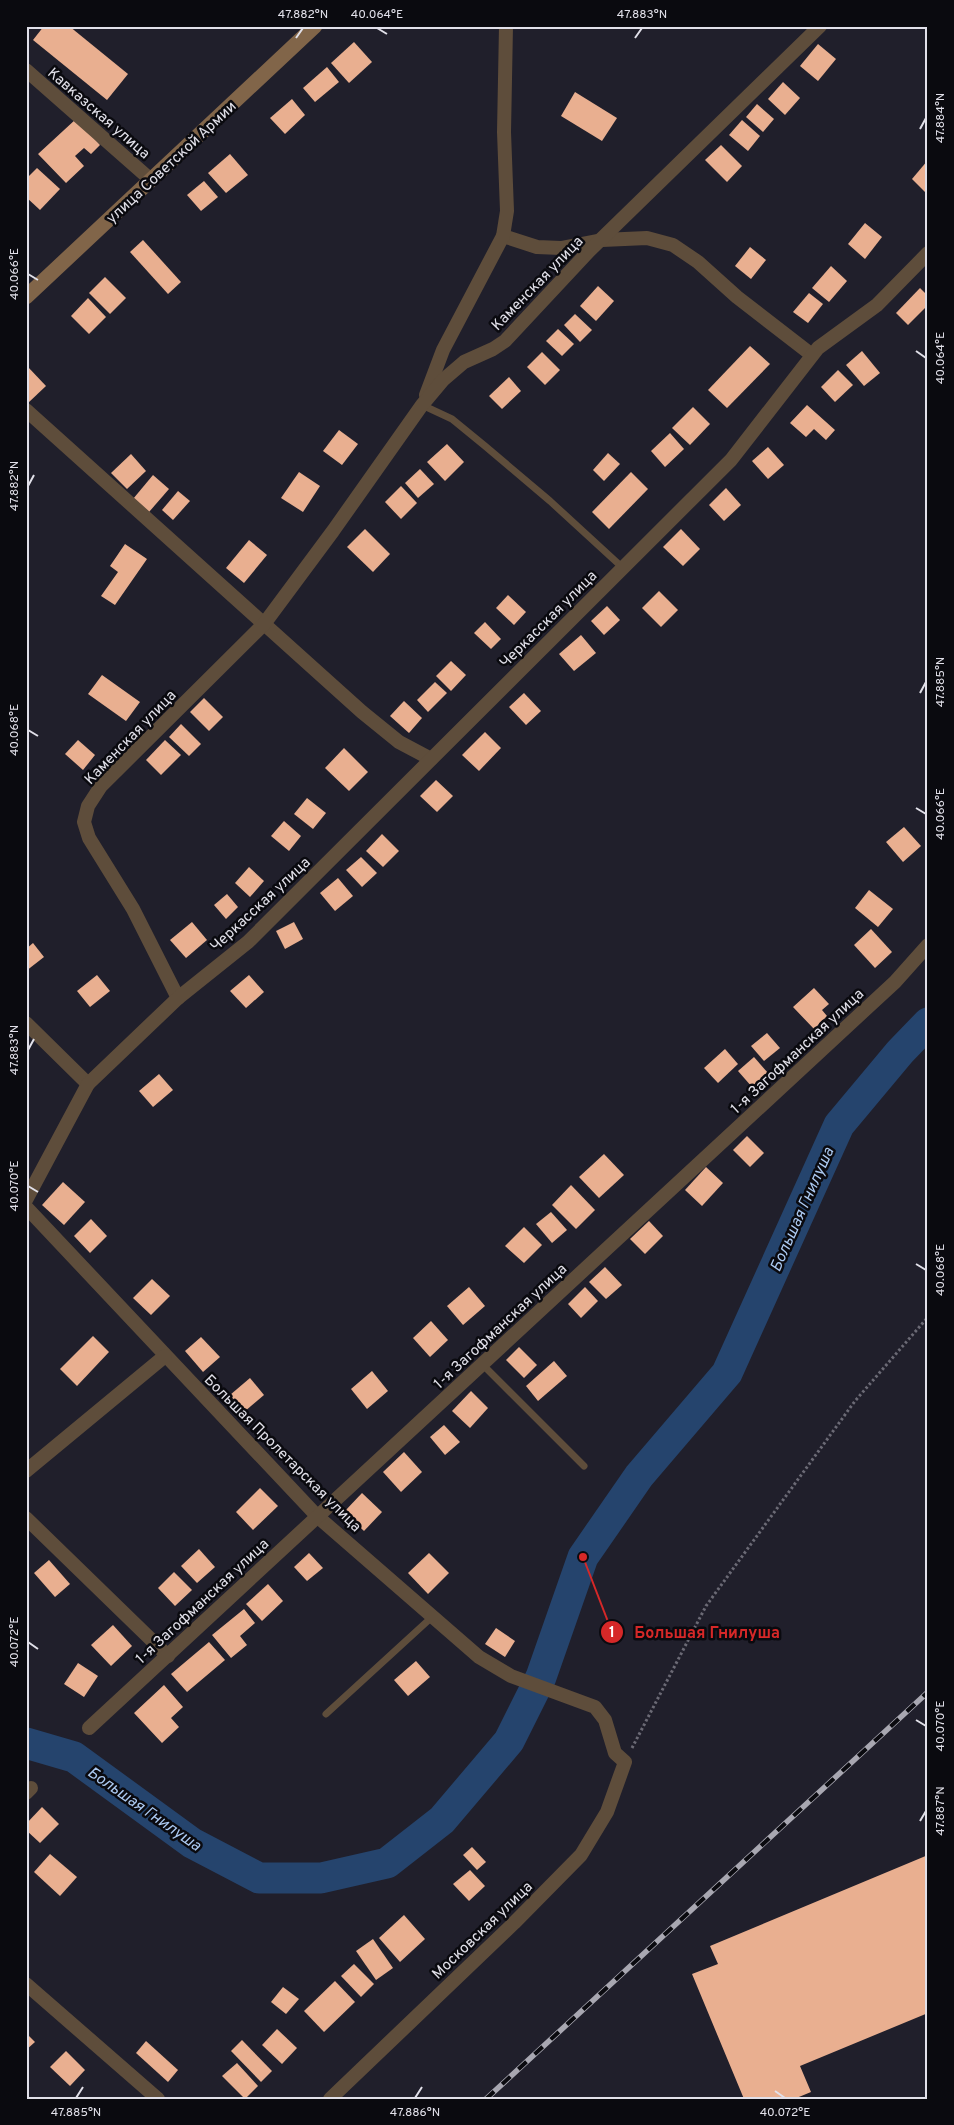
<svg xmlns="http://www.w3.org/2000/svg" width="954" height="2125" font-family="Overpass,sans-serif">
	<rect width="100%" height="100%" fill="#201f2b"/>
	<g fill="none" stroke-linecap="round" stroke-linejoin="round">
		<path stroke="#25446d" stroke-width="31" d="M26 1743 74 1757 192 1843 259 1878H321L387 1863 442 1820 509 1741 541 1677 583 1557 639 1476 727 1373 839 1125 900 1052 928 1023"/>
	</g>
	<g fill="#e9af90">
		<path d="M44 26H69L128 74 107 100 33 40Z"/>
		<path d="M354 42 372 62 349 83 331 63Z"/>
		<path d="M818 44 836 59 818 81 800 66Z"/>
		<path d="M327 67 339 82 315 102 303 88Z"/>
		<path d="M783 82 800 98 785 115 768 99Z"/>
		<path d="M575 92 617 118 602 141 561 116Z"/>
		<path d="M292 99 305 115 285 134 270 118Z"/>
		<path d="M757 104 774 119 763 132 746 117Z"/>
		<path d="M76 119 100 145 91 154 84 148 75 156 84 166 66 183 38 154Z"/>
		<path d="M742 120 760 136 748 151 729 135Z"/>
		<path d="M721 145 742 166 727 182 705 160Z"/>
		<path d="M230 154 248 175 226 193 208 173Z"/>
		<path d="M928 160V191L926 193 912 179Z"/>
		<path d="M37 168 60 189 40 210 26 197V179Z"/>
		<path d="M204 181 218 197 201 211 187 195Z"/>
		<path d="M865 223 882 237 865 259 848 244Z"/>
		<path d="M143 240 181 282 168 294 130 252Z"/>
		<path d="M750 247 766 260 751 279 735 266Z"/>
		<path d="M831 266 847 281 829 302 812 288Z"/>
		<path d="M105 277 126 298 110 314 89 293Z"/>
		<path d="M598 286 614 301 596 321 580 306Z"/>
		<path d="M920 288 928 296V305L908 325 896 313Z"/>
		<path d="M809 293 823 304 808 323 793 312Z"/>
		<path d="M88 298 106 317 89 334 71 316Z"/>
		<path d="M575 314 592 330 580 342 564 325Z"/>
		<path d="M558 329 574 344 562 356 546 341Z"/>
		<path d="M750 346 770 364 727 408 708 390Z"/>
		<path d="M862 351 880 373 864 386 846 365Z"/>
		<path d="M542 352 560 370 545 385 527 367Z"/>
		<path d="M28 367 46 386 28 403 26 401Z"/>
		<path d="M838 370 853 385 835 402 821 387Z"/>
		<path d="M509 377 521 391 502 409 489 396Z"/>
		<path d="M807 405 835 430 826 440 814 429 806 437 790 423Z"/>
		<path d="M693 407 710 424 690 445 672 428Z"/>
		<path d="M339 430 358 444 342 465 323 451Z"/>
		<path d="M670 433 684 449 665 467 651 451Z"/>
		<path d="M447 444 464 462 445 481 427 462Z"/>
		<path d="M768 447 784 465 768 479 752 461Z"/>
		<path d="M608 453 620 464 604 481 593 470Z"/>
		<path d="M131 454 146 471 127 489 111 473Z"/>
		<path d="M420 469 434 484 418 498 405 483Z"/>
		<path d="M299 472 320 486 303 512 281 498Z"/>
		<path d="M631 472 648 489 609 529 592 512Z"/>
		<path d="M153 475 169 489 149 512 133 499Z"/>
		<path d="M401 486 417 503 401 519 385 502Z"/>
		<path d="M726 488 741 505 724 521 709 505Z"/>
		<path d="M178 491 190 501 173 520 162 510Z"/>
		<path d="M365 529 390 554 373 572 347 547Z"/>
		<path d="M681 529 700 549 683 566 663 547Z"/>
		<path d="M249 540 267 555 244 583 226 568Z"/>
		<path d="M125 544 147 559 115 605 101 596 118 572 110 566Z"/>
		<path d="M659 591 678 610 661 627 642 608Z"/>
		<path d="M508 595 526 612 514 625 496 608Z"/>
		<path d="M607 606 620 620 604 635 591 621Z"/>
		<path d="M485 622 501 639 491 649 474 633Z"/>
		<path d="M581 635 596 653 574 671 559 654Z"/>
		<path d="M451 661 466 675 451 691 436 676Z"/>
		<path d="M102 675 140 702 126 721 88 694Z"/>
		<path d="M435 682 447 693 428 712 417 700Z"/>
		<path d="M524 693 541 711 526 725 509 707Z"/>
		<path d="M204 698 223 717 209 731 190 712Z"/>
		<path d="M404 701 422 718 409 733 390 716Z"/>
		<path d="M181 724 201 744 189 756 169 737Z"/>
		<path d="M485 732 501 748 479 771 462 755Z"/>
		<path d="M78 740 95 755 83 770 65 754Z"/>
		<path d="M165 740 181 755 161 775 146 760Z"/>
		<path d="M344 748 368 772 349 791 325 768Z"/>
		<path d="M436 780 453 796 437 812 420 796Z"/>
		<path d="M307 798 326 813 313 829 294 814Z"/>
		<path d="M284 821 301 836 289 851 271 836Z"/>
		<path d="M904 827 921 846 903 862 886 842Z"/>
		<path d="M382 834 399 851 383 867 366 851Z"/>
		<path d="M361 857 377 873 362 887 346 870Z"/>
		<path d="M249 867 264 881 250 897 235 883Z"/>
		<path d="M338 878 353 896 335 911 320 893Z"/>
		<path d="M869 890 893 909 878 927 855 908Z"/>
		<path d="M227 894 238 907 226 919 214 905Z"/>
		<path d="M192 922 207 940 186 958 170 940Z"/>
		<path d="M294 922 303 939 285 949 276 931Z"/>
		<path d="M871 929 892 952 875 968 854 945Z"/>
		<path d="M33 943 44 957 26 971V949Z"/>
		<path d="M97 975 110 991 90 1007 77 991Z"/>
		<path d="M249 975 264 992 246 1008 230 991Z"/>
		<path d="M814 988 829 1004 822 1010 827 1016 814 1029 793 1007Z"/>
		<path d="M767 1033 780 1048 764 1061 751 1046Z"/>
		<path d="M725 1049 738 1064 718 1083 704 1068Z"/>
		<path d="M754 1057 768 1073 752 1087 738 1071Z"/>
		<path d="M159 1074 173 1090 153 1107 139 1091Z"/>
		<path d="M747 1136 764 1153 750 1167 733 1150Z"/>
		<path d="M604 1154 624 1175 599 1198 579 1177Z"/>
		<path d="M706 1167 723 1183 702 1206 685 1190Z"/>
		<path d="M63 1182 85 1202 64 1225 42 1205Z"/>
		<path d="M571 1185 595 1210 576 1229 552 1205Z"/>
		<path d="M551 1212 567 1230 552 1243 536 1224Z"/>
		<path d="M91 1219 107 1236 90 1253 74 1236Z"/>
		<path d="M649 1221 663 1236 645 1254 630 1239Z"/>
		<path d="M524 1227 542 1245 524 1263 505 1246Z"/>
		<path d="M605 1267 622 1285 606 1299 589 1282Z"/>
		<path d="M152 1279 170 1296 151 1315 133 1298Z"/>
		<path d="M469 1287 485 1306 463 1325 447 1306Z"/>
		<path d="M585 1287 598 1301 581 1318 568 1304Z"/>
		<path d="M431 1321 448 1340 430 1357 413 1338Z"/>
		<path d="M93 1336 109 1352 77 1386 60 1369Z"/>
		<path d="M201 1337 220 1357 203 1372 185 1351Z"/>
		<path d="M519 1347 537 1365 524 1378 506 1360Z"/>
		<path d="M554 1361 567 1376 538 1401 526 1386Z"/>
		<path d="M372 1371 388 1391 367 1409 351 1389Z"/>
		<path d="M250 1378 264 1395 244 1412 230 1395Z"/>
		<path d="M471 1391 488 1408 470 1428 452 1411Z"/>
		<path d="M444 1425 460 1442 445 1455 430 1437Z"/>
		<path d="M404 1452 422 1472 401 1492 383 1472Z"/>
		<path d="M260 1488 278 1506 253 1530 236 1512Z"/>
		<path d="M362 1493 382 1512 364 1531 344 1512Z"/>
		<path d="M199 1549 215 1567 197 1583 181 1566Z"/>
		<path d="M309 1553 323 1568 307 1581 294 1567Z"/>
		<path d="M429 1553 449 1573 428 1594 408 1573Z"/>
		<path d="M49 1560 70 1584 55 1597 34 1573Z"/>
		<path d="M174 1572 192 1590 175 1606 158 1588Z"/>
		<path d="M268 1584 283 1601 262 1621 246 1604Z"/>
		<path d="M244 1609 255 1623 240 1636 247 1645 231 1658 212 1635Z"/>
		<path d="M113 1625 132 1646 111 1666 91 1645Z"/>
		<path d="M496 1628 515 1641 505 1657 485 1644Z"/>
		<path d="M209 1642 225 1660 187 1692 171 1674Z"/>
		<path d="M416 1661 430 1677 408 1696 394 1680Z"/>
		<path d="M78 1663 98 1676 84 1697 64 1684Z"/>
		<path d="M164 1685 183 1707 171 1718 179 1727 162 1743 134 1713Z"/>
		<path d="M42 1807 59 1824 40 1843 26 1830V1824Z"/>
		<path d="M472 1847 486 1862 477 1870 463 1855Z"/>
		<path d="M50 1854 77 1877 60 1896 34 1872Z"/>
		<path d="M928 1855V2013L800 2066 811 2092 794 2099H744L692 1974 718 1964 710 1946Z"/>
		<path d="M470 1870 485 1886 469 1901 453 1884Z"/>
		<path d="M404 1915 425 1939 400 1962 379 1938Z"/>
		<path d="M373 1939 393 1968 376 1980 356 1951Z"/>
		<path d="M354 1964 374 1984 361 1997 341 1976Z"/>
		<path d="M335 1981 355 2002 324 2032 304 2011Z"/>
		<path d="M283 1987 299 1999 286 2014 271 2002Z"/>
		<path d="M277 2029 297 2048 282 2064 262 2045Z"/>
		<path d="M26 2033 35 2042 26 2050Z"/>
		<path d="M242 2040 272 2071 261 2082 231 2051Z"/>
		<path d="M146 2041 178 2070 168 2082 136 2053Z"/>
		<path d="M66 2051 85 2070 70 2086 50 2067Z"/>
		<path d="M237 2063 258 2086 245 2099 222 2076Z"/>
	</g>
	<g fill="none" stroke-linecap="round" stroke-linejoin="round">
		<path stroke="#6b6a75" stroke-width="3" stroke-dasharray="2.5 2.5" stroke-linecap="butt" d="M632 1748 706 1606 855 1401 928 1317"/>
		<g stroke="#5e4d3b" stroke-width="7">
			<path d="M422 405 452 419 485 446 550 501 623 568"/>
			<path d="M482 1364 584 1466"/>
			<path d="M326 1714 432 1617"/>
		</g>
		<g stroke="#5e4d3b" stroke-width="14">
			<path d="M26 70 151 180"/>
			<path d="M503 236 537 247 561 248 602 240 647 238 673 245 698 262 737 297 812 355"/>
			<path d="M426 395 443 350 503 236 507 211 504 132 506 26"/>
			<path d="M26 410 362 712 399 742 431 759"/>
			<path d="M178 998 133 909 89 838 84 822 88 806 101 786 264 624 333 531 422 405 443 380 464 362 493 349 505 341 589 251 820 26"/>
			<path d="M26 1023 88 1084"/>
			<path d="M26 1200 88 1084 178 998 248 942 731 460 818 348 877 305 928 253"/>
			<path d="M26 1207 318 1517 479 1657 511 1676 595 1707 605 1720 615 1753 625 1762 607 1812 581 1855 514 1923 330 2099"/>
			<path d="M26 1471 165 1356"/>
			<path d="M26 1518 168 1656"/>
			<path d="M89 1728 895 982 928 945"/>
			<path d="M26 1793 31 1788"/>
			<path d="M26 1984 158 2099"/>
		</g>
		<path stroke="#816549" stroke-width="15" d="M26 297 315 26"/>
		<defs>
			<path id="rail" d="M486 2099 928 1692"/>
		</defs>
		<use href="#rail" stroke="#a8a7b1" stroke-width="5.5"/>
		<use href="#rail" stroke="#0a0a0f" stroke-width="4" stroke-dasharray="11" stroke-linecap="butt"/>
	</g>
	<path fill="none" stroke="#e1e0e9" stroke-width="2" d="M377 28 387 34M296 38 303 28M635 38 642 28M920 129 926 118M28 274 38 280M916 351 926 358M28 486 34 475M920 693 926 682M28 730 38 736M916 808 926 814M28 1050 34 1039M28 1186 38 1192M916 1264 926 1270M28 1642 38 1649M916 1720 926 1726M920 1821 926 1811M775 2091 785 2098M76 2098 83 2087M415 2098 422 2087"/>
	<g text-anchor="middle" stroke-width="5" stroke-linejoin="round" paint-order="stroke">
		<g font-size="15" fill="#e1e0e9" stroke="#0a0a0f">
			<text transform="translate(99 113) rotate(41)" y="5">Кавказская улица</text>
			<text transform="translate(171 162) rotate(-43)" y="5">улица Советской Армии</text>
			<text transform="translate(537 283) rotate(-46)" y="5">Каменская улица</text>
			<text transform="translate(548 619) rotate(-45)" y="5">Черкасская улица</text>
			<text transform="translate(130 737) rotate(-46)" y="5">Каменская улица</text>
			<text transform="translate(260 904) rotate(-43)" y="5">Черкасская улица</text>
			<text transform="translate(797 1051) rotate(-43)" y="5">1-я Загофманская улица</text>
			<text transform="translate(500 1326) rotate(-43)" y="5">1-я Загофманская улица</text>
			<text transform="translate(283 1453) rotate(45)" y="5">Большая Пролетарская улица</text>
			<text transform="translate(202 1601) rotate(-43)" y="5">1-я Загофманская улица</text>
			<text transform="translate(482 1930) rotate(-44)" y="5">Московская улица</text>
		</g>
		<g font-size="16" font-style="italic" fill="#accaf2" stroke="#0a0a0f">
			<text transform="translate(801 1209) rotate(-66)" y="6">Большая Гнилуша</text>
			<text transform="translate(145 1808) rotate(35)" y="6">Большая Гнилуша</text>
		</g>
	</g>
	<path fill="none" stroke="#d62828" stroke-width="2" d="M583 1557L612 1632"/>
	<g fill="#d62828" stroke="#0a0a0f" stroke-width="2">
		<circle cx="583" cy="1557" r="5"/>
		<circle cx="612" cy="1632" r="12"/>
	</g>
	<g font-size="15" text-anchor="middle" font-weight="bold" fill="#fff">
		<text x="612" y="1637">1</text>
	</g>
	<g font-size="16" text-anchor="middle" font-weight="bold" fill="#d62828" stroke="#0a0a0f" stroke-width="5" stroke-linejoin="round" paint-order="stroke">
		<text x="707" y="1638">Большая Гнилуша</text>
	</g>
	<rect width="954" height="2125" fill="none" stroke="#0a0a0f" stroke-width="55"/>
	<rect x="28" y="28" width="898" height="2070" fill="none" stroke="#e1e0e9" stroke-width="2"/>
	<g font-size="12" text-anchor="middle" fill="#e1e0e9">
		<text x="303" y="18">47.882°N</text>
		<text x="377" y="18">40.064°E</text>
		<text x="642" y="18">47.883°N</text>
		<text transform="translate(940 118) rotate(-90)" y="4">47.884°N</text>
		<text transform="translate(14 274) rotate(-90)" y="4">40.066°E</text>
		<text transform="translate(940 358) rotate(-90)" y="4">40.064°E</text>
		<text transform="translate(14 486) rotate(-90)" y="4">47.882°N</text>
		<text transform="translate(940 682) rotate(-90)" y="4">47.885°N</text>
		<text transform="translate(14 730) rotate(-90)" y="4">40.068°E</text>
		<text transform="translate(940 814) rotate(-90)" y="4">40.066°E</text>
		<text transform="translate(14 1050) rotate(-90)" y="4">47.883°N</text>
		<text transform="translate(14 1186) rotate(-90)" y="4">40.070°E</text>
		<text transform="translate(940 1270) rotate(-90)" y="4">40.068°E</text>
		<text transform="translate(14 1642) rotate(-90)" y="4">40.072°E</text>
		<text transform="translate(940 1726) rotate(-90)" y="4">40.070°E</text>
		<text transform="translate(940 1811) rotate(-90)" y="4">47.887°N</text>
		<text x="76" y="2116">47.885°N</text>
		<text x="415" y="2116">47.886°N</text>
		<text x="785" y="2116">40.072°E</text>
	</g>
</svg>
